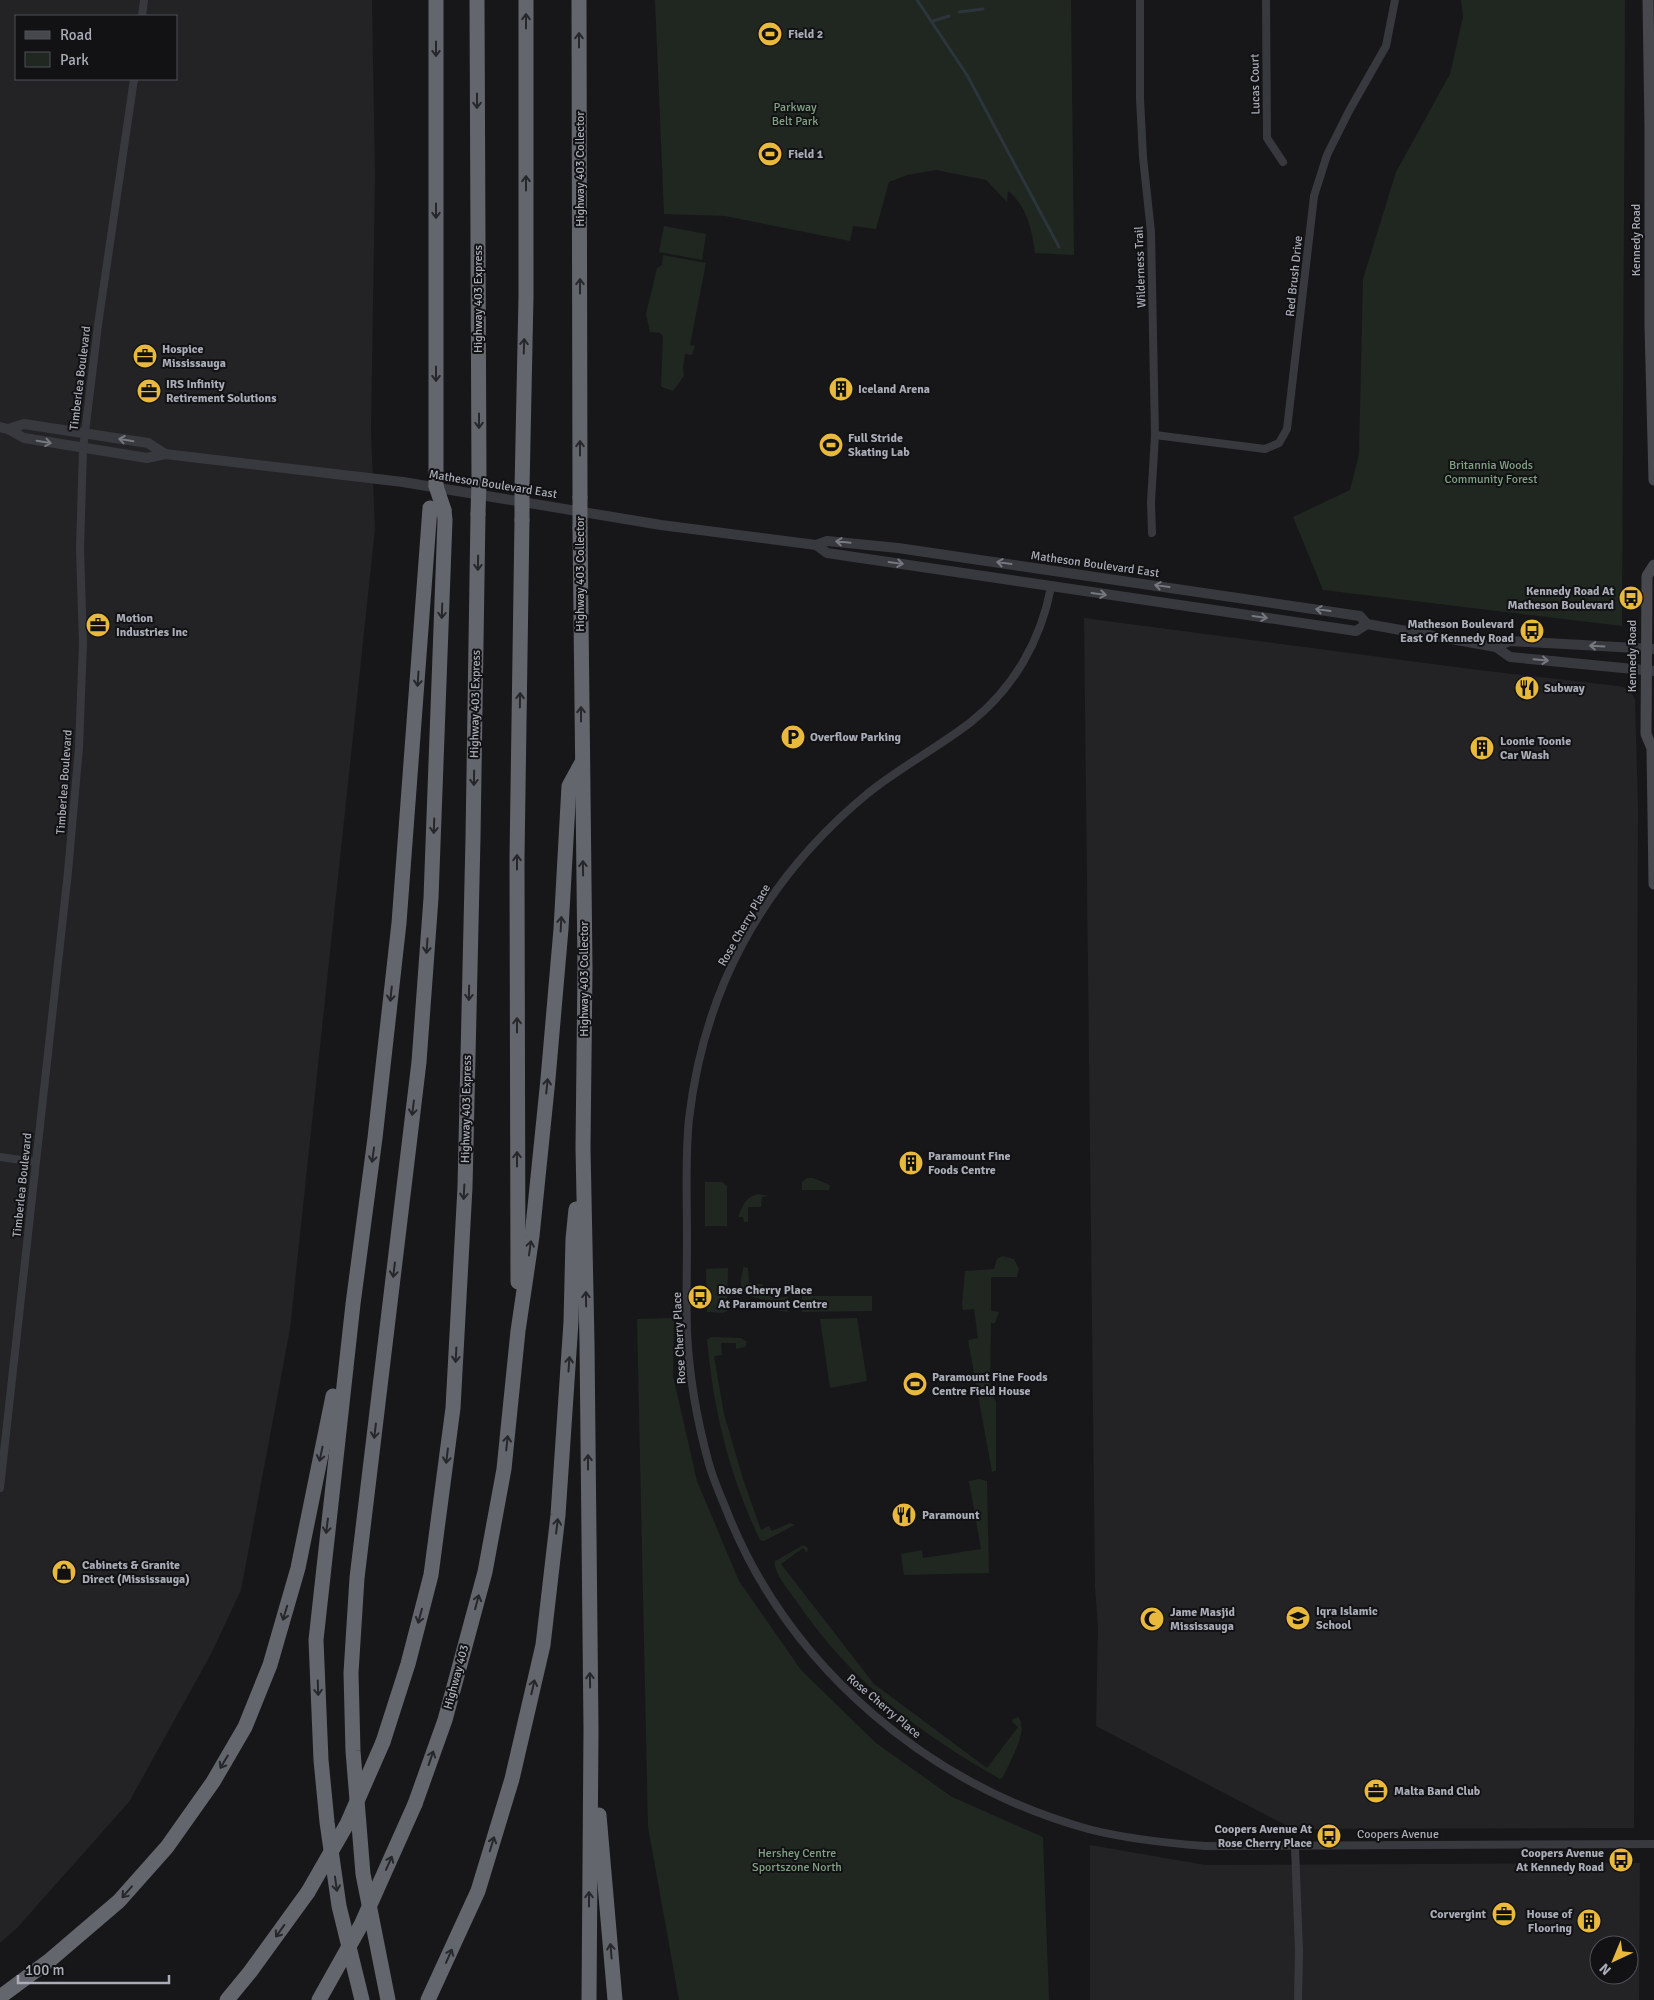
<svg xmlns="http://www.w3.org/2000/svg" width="1654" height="2000" font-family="Signika,sans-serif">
	<rect width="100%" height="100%" fill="#171719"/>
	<g fill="#232326" fill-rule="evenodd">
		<path d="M0 0H372L375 177 371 431 375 529 290 1329 241 1590 211 1654 129 1802 17 1928 0 1943ZM16 16H176V79H16Z"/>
		<path d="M1084 618 1478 670 1618 686 1624 687 1633 695 1635 700 1638 808 1634 1828 1293 1829 1096 1726 1098 1628 1095 1587Z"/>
		<path d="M1090 1845 1205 1865 1640 1863 1639 2000H1090ZM1599 1945H1629V1975H1599Z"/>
	</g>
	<g fill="#1f2720">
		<path d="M655 0H1071L1074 255 1035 253C1032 230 1027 206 1008 191L1007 202 986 180 936 170 907 175 889 182 876 229 853 226 850 241 725 216 664 214Z"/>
		<path d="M1461 0H1625L1622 626 1323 590 1293 517 1350 490 1359 454 1363 279 1396 172 1450 74 1463 17Z"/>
		<path d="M664 226 706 234 702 260 659 252Z"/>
		<path d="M663 255 706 263 690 345 695 346 692 355 685 354 683 367 684 376 673 391 662 387 661 385 663 336 660 333 650 332 646 314 657 268 662 265Z"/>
		<path d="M807 1178H813L830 1185 829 1190H802V1182Z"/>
		<path d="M705 1182H722L727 1186V1226H705Z"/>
		<path d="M758 1194 769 1196 762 1197 761 1207H748V1222H744L743 1217H738C743 1206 745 1197 758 1194Z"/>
		<path d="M1003 1256 1014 1259 1019 1269 1017 1277H991V1311L999 1312 995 1323H991L990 1391 996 1402V1471L992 1472 968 1340 978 1338 974 1309 963 1310 962 1304 965 1271 994 1269 997 1259Z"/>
		<path d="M743 1267 748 1268 749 1283 763 1284V1290H771V1297H788V1312L768 1309 761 1303 768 1304V1300C757 1299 738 1295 741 1278 742 1275 743 1272 743 1267Z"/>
		<path d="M728 1268 727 1311 723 1313 707 1312 706 1269Z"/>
		<path d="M802 1296H872V1311L802 1312Z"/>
		<path d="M674 1318 673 1376 697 1481 739 1581 801 1670 876 1743 952 1797 1043 1837 1049 2000H679L648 1827 637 1319Z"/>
		<path d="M857 1318 867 1381 830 1388 820 1319Z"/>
		<path d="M711 1337 741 1338 747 1342 745 1347 736 1349V1343H721L722 1355 714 1356 724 1414 743 1479 761 1530 769 1526 772 1531 790 1523 795 1525 764 1541 760 1540C729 1474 714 1413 707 1340Z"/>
		<path d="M979 1479 987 1481 989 1573 904 1575 901 1554 922 1550 923 1558 981 1549 969 1481Z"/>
		<path d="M803 1545 808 1548 807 1553 803 1548 781 1564 874 1684 987 1768 1018 1727 1012 1722 1013 1719 1018 1717C1030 1729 1009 1763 1003 1777L1000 1779C915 1731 849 1679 794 1598 788 1589 773 1572 775 1561L779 1559Z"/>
	</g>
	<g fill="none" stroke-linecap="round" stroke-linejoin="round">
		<g stroke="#2d353c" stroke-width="3">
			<path d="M917 0 967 75 1059 247"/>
			<path d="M959 12 983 9"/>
			<path d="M933 21 949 16"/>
		</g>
		<g stroke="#38393e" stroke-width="8">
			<path d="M1140 0V99L1143 157 1151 232 1155 435 1151 502 1152 533"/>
			<path d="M1266 0 1267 138 1283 162"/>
			<path d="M142 16 144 0"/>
			<path d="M1155 435 1265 449 1279 443 1287 429 1314 196 1327 155 1349 111 1386 46 1395 0"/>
			<path d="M1051 587C1041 640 1014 688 971 722 937 748 899 768 867 794 815 837 775 884 743 943 714 997 696 1058 689 1119 685 1158 687 1198 687 1238 687 1269 686 1300 687 1331 689 1375 697 1421 709 1464 714 1482 723 1501 730 1519 793 1671 930 1785 1088 1829 1127 1839 1165 1843 1205 1846L1654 1844"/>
			<path d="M0 1157 35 1162"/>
			<path d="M0 1488 68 872 79 747 83 643 80 549 83 449 98 325 134 79"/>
			<path d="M1295 1847 1299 1951 1298 2000"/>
		</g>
		<g stroke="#38393e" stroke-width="10">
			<path d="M0 427 8 429 24 424 148 443 165 454"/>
			<path d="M8 429 24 438 147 458 165 454 403 482 661 525 816 545 827 553 1356 631 1367 624 1496 647 1510 657 1654 671"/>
			<path d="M816 545 827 541 898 548 1360 616 1367 624"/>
			<path d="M1496 647 1510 641 1654 649"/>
		</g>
		<g stroke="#46484d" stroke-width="11">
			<path d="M1648 0 1650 130V326L1654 480"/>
			<path d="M1654 565 1647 576 1646 734 1652 748 1654 884"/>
		</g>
		<g stroke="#64666e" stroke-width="15">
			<path d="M436 0V486"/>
			<path d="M477 0 479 482"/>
			<path d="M579 0 580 497"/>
			<path d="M522 489 526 296V0"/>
			<path d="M580 528 585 969 583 1148 587 1342 591 1729 589 2000"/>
			<path d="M518 1282 517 858 522 520"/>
			<path d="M383 1742 408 1664 431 1575 453 1408 465 1187 473 838 478 514"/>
			<path d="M415 1804 445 1720 485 1572 504 1469 518 1331 532 1236 548 1079 561 929 569 786 581 764"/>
			<path d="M599 1815 615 2000"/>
			<path d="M0 1997 50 1960 119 1901 167 1847 213 1782 245 1727 270 1665 298 1568 333 1396"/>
			<path d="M227 2000 250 1972 308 1892"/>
			<path d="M362 2000 339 1906 327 1822 321 1760 316 1640 353 1304 375 1138 399 923 430 508"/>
			<path d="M388 2000 363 1874 353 1751 351 1673 357 1578 419 1062 431 898 445 520 444 510"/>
			<path d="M428 2000 478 1891 512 1779 543 1645 558 1515 571 1322 573 1239 576 1209"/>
		</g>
		<g stroke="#64666e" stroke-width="15">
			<path d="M436 486 444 510"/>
			<path d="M580 497V528"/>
			<path d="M478 514 479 482"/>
			<path d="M522 520V489"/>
			<path d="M308 1892 347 1824 383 1742"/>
			<path d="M319 2000 361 1925 415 1804"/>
		</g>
	</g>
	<defs><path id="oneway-shaft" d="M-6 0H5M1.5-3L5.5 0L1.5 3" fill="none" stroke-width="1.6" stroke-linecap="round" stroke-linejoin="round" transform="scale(1.25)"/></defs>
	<g stroke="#26272a">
		<use href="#oneway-shaft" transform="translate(526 21) rotate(-90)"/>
		<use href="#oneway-shaft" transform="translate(579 40) rotate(-90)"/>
		<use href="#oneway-shaft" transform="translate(436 49) rotate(90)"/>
		<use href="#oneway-shaft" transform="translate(477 101) rotate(90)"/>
		<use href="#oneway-shaft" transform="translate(526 183) rotate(-90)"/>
		<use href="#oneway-shaft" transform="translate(436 211) rotate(90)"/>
		<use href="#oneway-shaft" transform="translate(580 286) rotate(-90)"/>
		<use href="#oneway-shaft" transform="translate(524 346) rotate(-88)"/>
		<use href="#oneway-shaft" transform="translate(436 374) rotate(90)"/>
		<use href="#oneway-shaft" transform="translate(479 421) rotate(90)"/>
		<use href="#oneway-shaft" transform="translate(580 448) rotate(-90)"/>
		<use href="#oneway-shaft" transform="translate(478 563) rotate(91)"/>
		<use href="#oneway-shaft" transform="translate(442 611) rotate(92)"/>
		<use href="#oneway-shaft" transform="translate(418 679) rotate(94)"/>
		<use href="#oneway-shaft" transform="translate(520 700) rotate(-89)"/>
		<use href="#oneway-shaft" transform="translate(581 714) rotate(-90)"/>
		<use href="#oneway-shaft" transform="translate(474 778) rotate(91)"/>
		<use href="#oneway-shaft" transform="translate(434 826) rotate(92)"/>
		<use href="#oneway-shaft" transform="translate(517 862) rotate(-90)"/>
		<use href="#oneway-shaft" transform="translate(583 868) rotate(-91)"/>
		<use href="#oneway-shaft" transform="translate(561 924) rotate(-87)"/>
		<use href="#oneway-shaft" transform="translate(427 946) rotate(94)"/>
		<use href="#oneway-shaft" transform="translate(469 993) rotate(91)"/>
		<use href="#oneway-shaft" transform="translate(391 994) rotate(96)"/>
		<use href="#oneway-shaft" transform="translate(517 1025) rotate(-90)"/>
		<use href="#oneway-shaft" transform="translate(547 1086) rotate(-84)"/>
		<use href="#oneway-shaft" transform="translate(413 1108) rotate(97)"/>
		<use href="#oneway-shaft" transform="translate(373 1155) rotate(98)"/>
		<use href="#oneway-shaft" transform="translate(517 1159) rotate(-90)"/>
		<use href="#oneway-shaft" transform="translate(464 1192) rotate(93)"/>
		<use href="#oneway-shaft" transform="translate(530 1248) rotate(-82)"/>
		<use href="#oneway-shaft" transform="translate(394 1270) rotate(97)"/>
		<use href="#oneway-shaft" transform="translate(586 1299) rotate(-91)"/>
		<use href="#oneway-shaft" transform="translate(456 1355) rotate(93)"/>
		<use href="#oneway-shaft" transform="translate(569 1364) rotate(-86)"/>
		<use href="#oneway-shaft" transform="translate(375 1431) rotate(97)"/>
		<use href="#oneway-shaft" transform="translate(507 1443) rotate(-84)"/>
		<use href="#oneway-shaft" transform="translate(321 1454) rotate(102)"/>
		<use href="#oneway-shaft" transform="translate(447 1456) rotate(97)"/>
		<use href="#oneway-shaft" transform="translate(588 1462) rotate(-90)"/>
		<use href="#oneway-shaft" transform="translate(327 1526) rotate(97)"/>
		<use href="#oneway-shaft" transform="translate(557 1526) rotate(-83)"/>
		<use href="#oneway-shaft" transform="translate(477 1602) rotate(-75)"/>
		<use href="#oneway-shaft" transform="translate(285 1613) rotate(107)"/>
		<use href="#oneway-shaft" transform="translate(420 1616) rotate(105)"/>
		<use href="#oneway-shaft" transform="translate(590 1680) rotate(-91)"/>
		<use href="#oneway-shaft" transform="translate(533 1687) rotate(-77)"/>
		<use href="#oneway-shaft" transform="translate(318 1688) rotate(88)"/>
		<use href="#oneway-shaft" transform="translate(431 1758) rotate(-71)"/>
		<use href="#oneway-shaft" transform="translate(224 1762) rotate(121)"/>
		<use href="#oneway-shaft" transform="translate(492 1844) rotate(-73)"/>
		<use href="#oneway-shaft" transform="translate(389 1863) rotate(-66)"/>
		<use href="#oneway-shaft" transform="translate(336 1884) rotate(82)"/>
		<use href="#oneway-shaft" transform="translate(127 1892) rotate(131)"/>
		<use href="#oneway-shaft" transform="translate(589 1899) rotate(-90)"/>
		<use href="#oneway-shaft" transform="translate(280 1931) rotate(126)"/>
		<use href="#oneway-shaft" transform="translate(611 1951) rotate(-95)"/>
		<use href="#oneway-shaft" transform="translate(449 1956) rotate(-66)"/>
	</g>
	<g stroke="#777981">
		<use href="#oneway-shaft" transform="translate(126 440) rotate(-171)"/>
		<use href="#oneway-shaft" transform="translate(44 442) rotate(10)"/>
		<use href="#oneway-shaft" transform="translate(843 542) rotate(-174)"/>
		<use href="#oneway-shaft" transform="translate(896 563) rotate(8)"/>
		<use href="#oneway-shaft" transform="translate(1004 563) rotate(-172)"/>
		<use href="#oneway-shaft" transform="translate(1162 586) rotate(-172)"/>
		<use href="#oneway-shaft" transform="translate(1099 594) rotate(8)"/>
		<use href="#oneway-shaft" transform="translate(1323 610) rotate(-172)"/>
		<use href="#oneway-shaft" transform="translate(1260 617) rotate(8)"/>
		<use href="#oneway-shaft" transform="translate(1597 646) rotate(-177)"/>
		<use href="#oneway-shaft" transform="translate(1541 660) rotate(5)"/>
	</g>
	<defs>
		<symbol id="stadium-disc" viewBox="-11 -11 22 22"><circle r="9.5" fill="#e9b93e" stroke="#121214"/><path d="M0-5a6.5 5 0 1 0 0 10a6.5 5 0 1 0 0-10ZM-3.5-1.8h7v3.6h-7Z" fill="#111"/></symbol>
		<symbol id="office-disc" viewBox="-11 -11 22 22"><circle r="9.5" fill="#e9b93e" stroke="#121214"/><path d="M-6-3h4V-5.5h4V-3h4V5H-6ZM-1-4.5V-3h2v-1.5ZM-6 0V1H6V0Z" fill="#111"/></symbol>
		<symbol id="building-disc" viewBox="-11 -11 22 22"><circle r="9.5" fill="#e9b93e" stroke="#121214"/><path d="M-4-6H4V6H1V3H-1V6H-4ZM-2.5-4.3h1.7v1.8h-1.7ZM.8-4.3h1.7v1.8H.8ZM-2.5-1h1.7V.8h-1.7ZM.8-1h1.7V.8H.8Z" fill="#111"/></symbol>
		<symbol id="bus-disc" viewBox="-11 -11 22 22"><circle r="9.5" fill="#e9b93e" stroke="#121214"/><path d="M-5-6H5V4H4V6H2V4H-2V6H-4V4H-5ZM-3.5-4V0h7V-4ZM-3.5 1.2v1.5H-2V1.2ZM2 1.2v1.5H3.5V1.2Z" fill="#111"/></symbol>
		<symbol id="restaurant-disc" viewBox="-11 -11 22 22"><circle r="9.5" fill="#e9b93e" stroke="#121214"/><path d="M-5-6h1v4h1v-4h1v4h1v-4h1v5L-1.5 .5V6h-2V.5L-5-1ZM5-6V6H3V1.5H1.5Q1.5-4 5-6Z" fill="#111"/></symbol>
		<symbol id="parking-disc" viewBox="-11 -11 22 22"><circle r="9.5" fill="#e9b93e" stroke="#121214"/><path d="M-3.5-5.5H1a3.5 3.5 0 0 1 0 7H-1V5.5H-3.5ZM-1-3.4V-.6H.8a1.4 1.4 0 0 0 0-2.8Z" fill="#111"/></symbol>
		<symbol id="shop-disc" viewBox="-11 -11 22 22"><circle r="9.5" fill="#e9b93e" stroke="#121214"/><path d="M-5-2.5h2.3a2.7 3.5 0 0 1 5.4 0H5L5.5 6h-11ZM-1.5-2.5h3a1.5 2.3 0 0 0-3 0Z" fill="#111"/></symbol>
		<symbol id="school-disc" viewBox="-11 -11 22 22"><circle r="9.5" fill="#e9b93e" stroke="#121214"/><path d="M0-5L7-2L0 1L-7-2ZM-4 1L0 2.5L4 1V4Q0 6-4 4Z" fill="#111"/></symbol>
		<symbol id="mosque-disc" viewBox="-11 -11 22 22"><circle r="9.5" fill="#e9b93e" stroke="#121214"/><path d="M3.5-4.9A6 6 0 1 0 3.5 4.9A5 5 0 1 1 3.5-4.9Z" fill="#111"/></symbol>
	</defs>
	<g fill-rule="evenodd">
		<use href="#stadium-disc" x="756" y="20" width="28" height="28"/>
		<use href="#stadium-disc" x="756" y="140" width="28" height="28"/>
		<use href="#office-disc" x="131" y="342" width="28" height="28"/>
		<use href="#building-disc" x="827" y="375" width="28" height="28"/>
		<use href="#office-disc" x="135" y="377" width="28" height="28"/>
		<use href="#stadium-disc" x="817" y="431" width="28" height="28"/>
		<use href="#bus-disc" x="1617" y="584" width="28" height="28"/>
		<use href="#office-disc" x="84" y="611" width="28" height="28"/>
		<use href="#bus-disc" x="1518" y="617" width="28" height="28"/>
		<use href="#restaurant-disc" x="1513" y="674" width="28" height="28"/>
		<use href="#parking-disc" x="779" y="723" width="28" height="28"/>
		<use href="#building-disc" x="1468" y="734" width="28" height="28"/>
		<use href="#building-disc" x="897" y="1149" width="28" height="28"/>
		<use href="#bus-disc" x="686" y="1283" width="28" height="28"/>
		<use href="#stadium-disc" x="901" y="1370" width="28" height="28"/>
		<use href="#restaurant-disc" x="890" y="1501" width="28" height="28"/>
		<use href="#shop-disc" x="50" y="1558" width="28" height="28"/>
		<use href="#school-disc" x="1284" y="1604" width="28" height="28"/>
		<use href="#mosque-disc" x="1138" y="1605" width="28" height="28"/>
		<use href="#office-disc" x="1362" y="1777" width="28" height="28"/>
		<use href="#bus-disc" x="1315" y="1822" width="28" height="28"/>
		<use href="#bus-disc" x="1607" y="1846" width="28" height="28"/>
		<use href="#office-disc" x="1490" y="1900" width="28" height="28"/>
		<use href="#building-disc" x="1575" y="1907" width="28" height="28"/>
	</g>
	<g text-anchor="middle" stroke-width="4" stroke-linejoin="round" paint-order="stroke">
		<g font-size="12" font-weight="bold" fill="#aaadb8" stroke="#121214" text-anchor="start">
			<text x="788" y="38">Field 2</text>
			<text x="788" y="158">Field 1</text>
			<text x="162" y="353">Hospice<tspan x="162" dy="14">Mississauga</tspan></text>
			<text x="166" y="388">IRS Infinity<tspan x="166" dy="14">Retirement Solutions</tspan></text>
			<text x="858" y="393">Iceland Arena</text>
			<text x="848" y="442">Full Stride<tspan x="848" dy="14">Skating Lab</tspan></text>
			<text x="1614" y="595" text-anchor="end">Kennedy Road At<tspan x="1614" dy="14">Matheson Boulevard</tspan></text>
			<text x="116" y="622">Motion<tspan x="116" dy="14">Industries Inc</tspan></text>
			<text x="1514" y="628" text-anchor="end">Matheson Boulevard<tspan x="1514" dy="14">East Of Kennedy Road</tspan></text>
			<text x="1544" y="692">Subway</text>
			<text x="810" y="741">Overflow Parking</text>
			<text x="1500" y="745">Loonie Toonie<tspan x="1500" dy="14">Car Wash</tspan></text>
			<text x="928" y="1160">Paramount Fine<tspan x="928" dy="14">Foods Centre</tspan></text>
			<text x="718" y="1294">Rose Cherry Place<tspan x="718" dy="14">At Paramount Centre</tspan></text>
			<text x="932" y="1381">Paramount Fine Foods<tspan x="932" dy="14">Centre Field House</tspan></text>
			<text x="922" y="1519">Paramount</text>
			<text x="82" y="1569">Cabinets &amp; Granite<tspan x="82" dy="14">Direct (Mississauga)</tspan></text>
			<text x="1316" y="1615">Iqra Islamic<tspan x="1316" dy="14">School</tspan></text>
			<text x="1170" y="1616">Jame Masjid<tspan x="1170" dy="14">Mississauga</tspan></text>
			<text x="1394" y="1795">Malta Band Club</text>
			<text x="1312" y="1833" text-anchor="end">Coopers Avenue At<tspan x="1312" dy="14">Rose Cherry Place</tspan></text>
			<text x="1604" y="1857" text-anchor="end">Coopers Avenue<tspan x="1604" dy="14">At Kennedy Road</tspan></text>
			<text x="1486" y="1918" text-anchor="end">Corvergint</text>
			<text x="1572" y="1918" text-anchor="end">House of<tspan x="1572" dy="14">Flooring</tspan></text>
		</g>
		<g font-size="12" fill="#aaadb8" stroke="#121214">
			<text transform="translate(1255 84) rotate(-91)" y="4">Lucas Court</text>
			<text transform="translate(580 169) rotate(-90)" y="4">Highway 403 Collector</text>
			<text transform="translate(1636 240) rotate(-90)" y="4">Kennedy Road</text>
			<text transform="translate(1140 267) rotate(-92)" y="4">Wilderness Trail</text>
			<text transform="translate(1294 276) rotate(-84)" y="4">Red Brush Drive</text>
			<text transform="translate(478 299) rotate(-90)" y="4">Highway 403 Express</text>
			<text transform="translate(80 378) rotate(-83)" y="4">Timberlea Boulevard</text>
			<text transform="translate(493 484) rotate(9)" y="4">Matheson Boulevard East</text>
			<text transform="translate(1095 564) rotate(8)" y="4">Matheson Boulevard East</text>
			<text transform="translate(580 574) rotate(-90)" y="4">Highway 403 Collector</text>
			<text transform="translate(1632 656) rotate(-90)" y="4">Kennedy Road</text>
			<text transform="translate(475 704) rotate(-89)" y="4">Highway 403 Express</text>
			<text transform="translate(64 782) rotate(-86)" y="4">Timberlea Boulevard</text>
			<text transform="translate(744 925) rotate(-60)" y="4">Rose Cherry Place</text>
			<text transform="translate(584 979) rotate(-90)" y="4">Highway 403 Collector</text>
			<text transform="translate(466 1109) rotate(-89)" y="4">Highway 403 Express</text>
			<text transform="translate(22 1185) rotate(-84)" y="4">Timberlea Boulevard</text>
			<text transform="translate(679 1338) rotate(-93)" y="4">Rose Cherry Place</text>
			<text transform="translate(456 1677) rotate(-75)" y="4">Highway 403</text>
			<text transform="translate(884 1706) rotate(40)" y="4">Rose Cherry Place</text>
			<text x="1398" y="1838">Coopers Avenue</text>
		</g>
		<g font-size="12" fill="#82a285" stroke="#121214">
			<text x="795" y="111">Parkway<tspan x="795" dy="14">Belt Park</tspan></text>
			<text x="1491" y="469">Britannia Woods<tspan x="1491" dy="14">Community Forest</tspan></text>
			<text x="797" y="1857">Hershey Centre<tspan x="797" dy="14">Sportszone North</tspan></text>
		</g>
	</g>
	<rect x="15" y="15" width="162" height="65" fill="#121214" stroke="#4f5056"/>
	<rect x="25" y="31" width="25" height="8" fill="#46484d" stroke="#4f5056"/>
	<text x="60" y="40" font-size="15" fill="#aaadb8">Road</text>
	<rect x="25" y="52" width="25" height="15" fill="#1f2720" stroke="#4f5056"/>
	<text x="60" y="65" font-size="15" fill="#aaadb8">Park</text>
	<g transform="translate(1614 1960) rotate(224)"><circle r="24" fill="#121214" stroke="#4f5056"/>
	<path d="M0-4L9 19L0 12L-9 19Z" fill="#e9b93e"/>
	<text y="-8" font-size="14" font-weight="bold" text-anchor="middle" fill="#aaadb8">N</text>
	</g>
	<path d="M18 1975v8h151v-8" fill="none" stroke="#aaadb8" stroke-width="2.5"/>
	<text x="25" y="1975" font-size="15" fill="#aaadb8" stroke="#121214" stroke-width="4" paint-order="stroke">100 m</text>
</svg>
